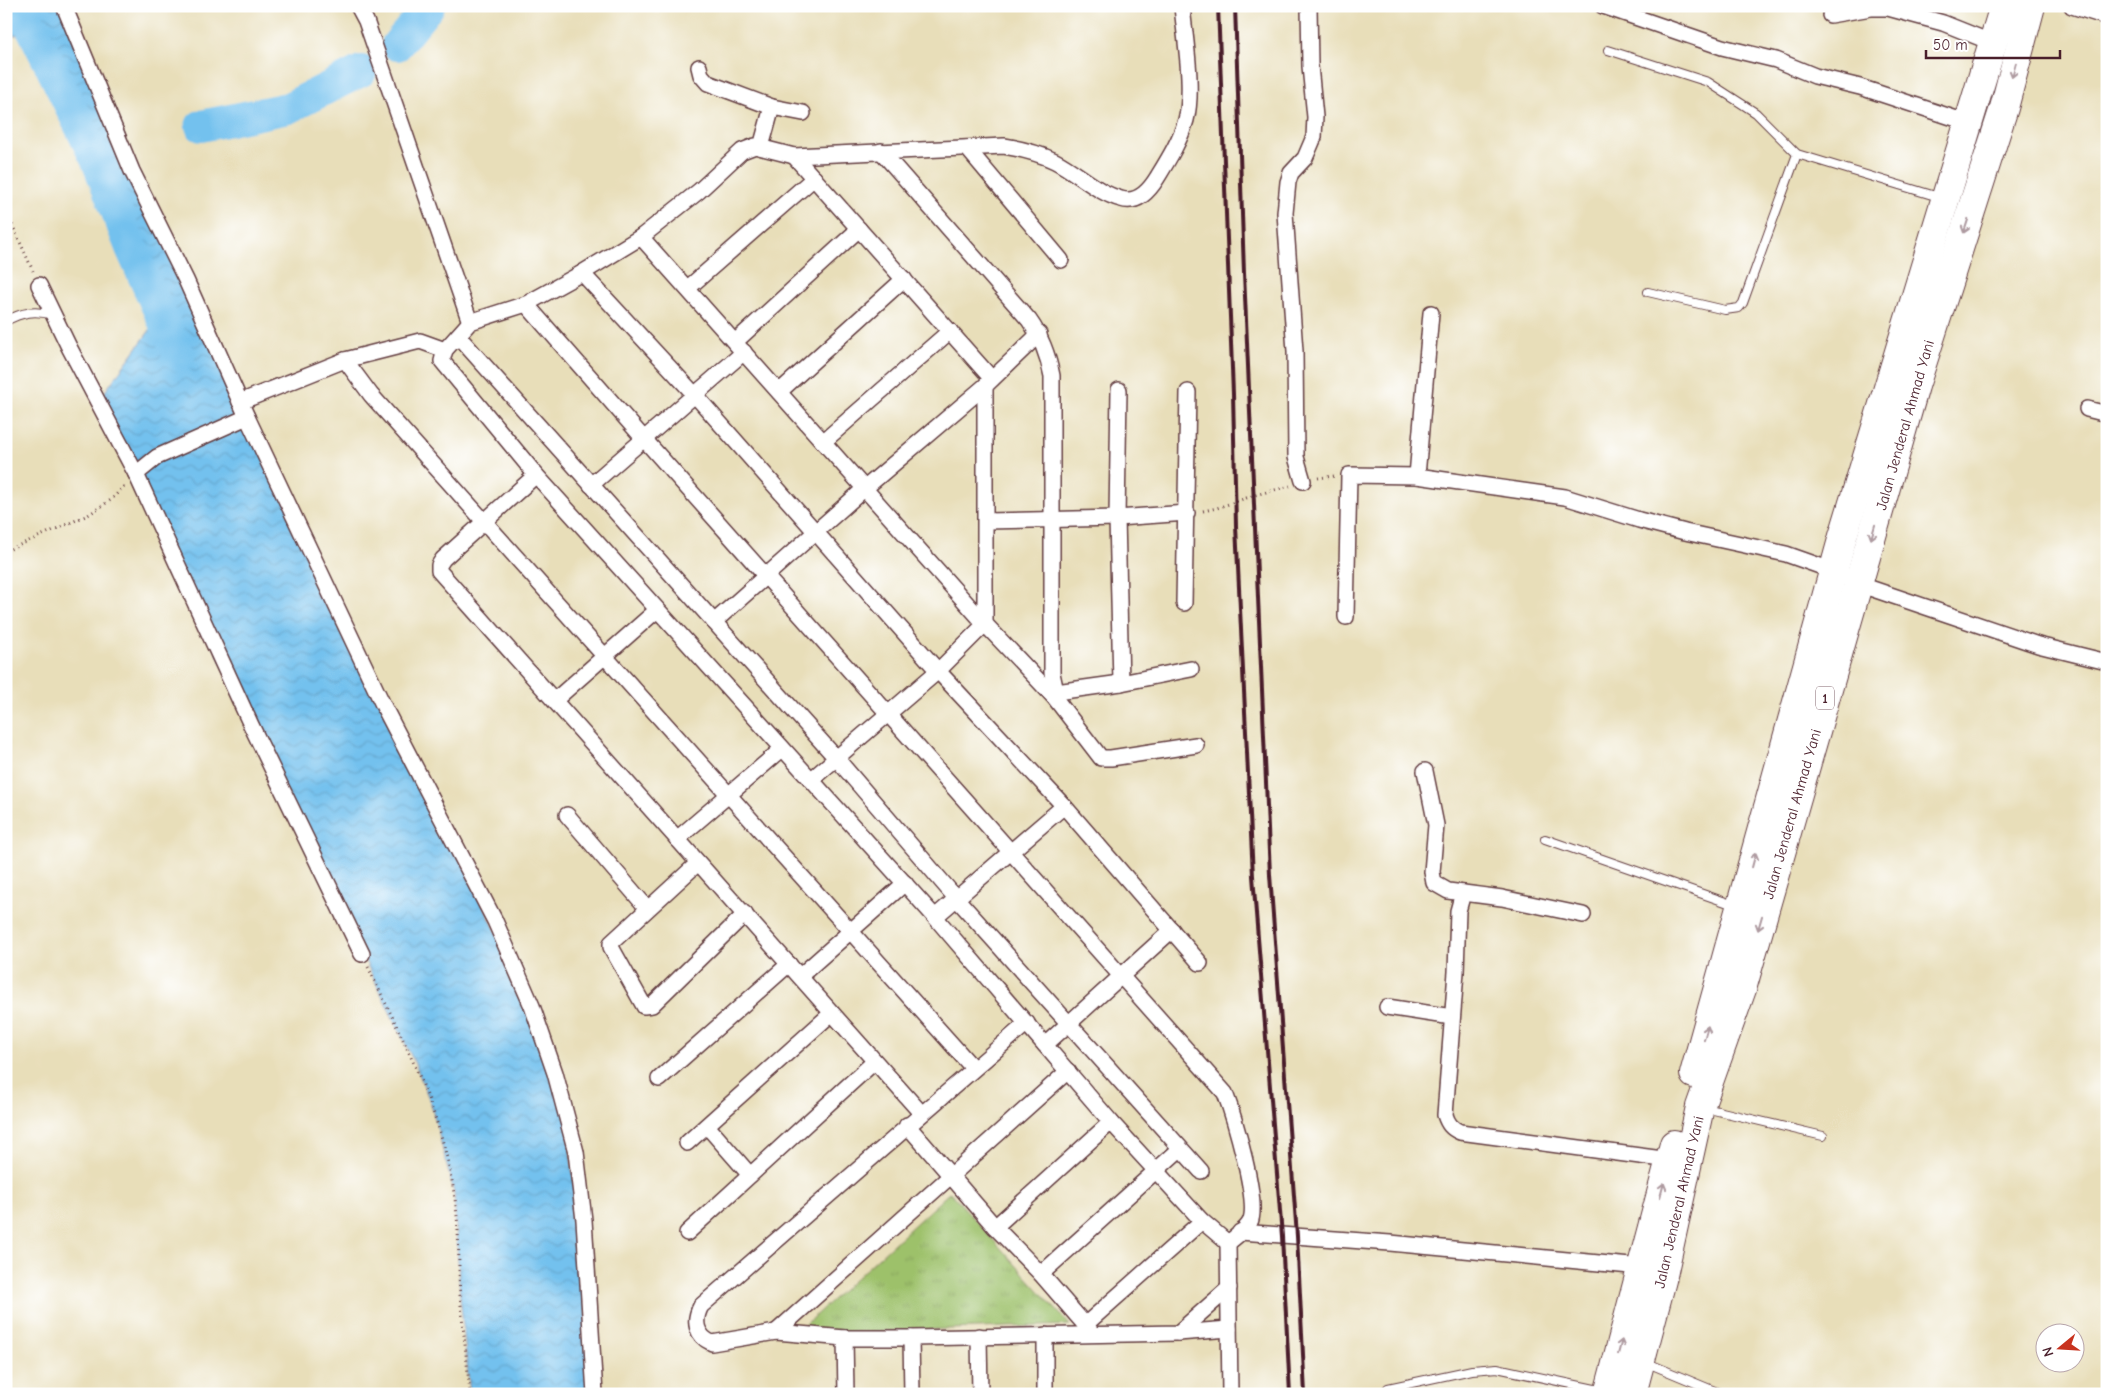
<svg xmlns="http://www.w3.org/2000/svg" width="2113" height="1400" font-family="'Comic Neue',sans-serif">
	<defs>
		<pattern id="park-tufts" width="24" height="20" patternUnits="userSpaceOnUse" patternTransform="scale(1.25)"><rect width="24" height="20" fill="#9dc16b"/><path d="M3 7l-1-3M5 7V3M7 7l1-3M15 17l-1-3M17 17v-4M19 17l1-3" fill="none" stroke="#89a55d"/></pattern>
		<pattern id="water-waves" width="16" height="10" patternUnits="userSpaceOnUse" patternTransform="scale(1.25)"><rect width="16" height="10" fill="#73c1ee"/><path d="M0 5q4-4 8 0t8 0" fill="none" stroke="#65a5cc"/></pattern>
	</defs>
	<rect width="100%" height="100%" fill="#fff"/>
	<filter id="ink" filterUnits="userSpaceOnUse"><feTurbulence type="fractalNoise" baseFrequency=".02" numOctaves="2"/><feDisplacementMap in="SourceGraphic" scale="10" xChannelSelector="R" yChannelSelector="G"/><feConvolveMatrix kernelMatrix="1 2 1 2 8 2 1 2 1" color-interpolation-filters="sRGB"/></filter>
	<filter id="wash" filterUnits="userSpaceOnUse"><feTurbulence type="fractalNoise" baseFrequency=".0096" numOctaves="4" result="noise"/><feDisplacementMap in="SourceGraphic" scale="20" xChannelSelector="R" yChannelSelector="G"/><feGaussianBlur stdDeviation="1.12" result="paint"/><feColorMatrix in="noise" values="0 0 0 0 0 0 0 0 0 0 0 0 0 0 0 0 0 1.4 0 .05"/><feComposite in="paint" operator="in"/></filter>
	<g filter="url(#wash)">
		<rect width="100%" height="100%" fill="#e8deb9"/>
		<path fill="url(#park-tufts)" stroke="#74704b" d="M950 1192 1070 1325 795 1334Z"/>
		<path fill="url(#water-waves)" stroke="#5e708c" d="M6 6H64L240 402 532 1006 567 1119 595 1394H470L460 1296 454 1193 431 1104 416 1066 251 725 98 401 161 315 131 248 97 161 33 33 6 36Z"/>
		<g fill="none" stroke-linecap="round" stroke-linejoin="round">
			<g stroke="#73c1ee" stroke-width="32">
				<path d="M21 6 97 161 131 248 179 356"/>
				<path d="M397 45 429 6"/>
				<path d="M201 126 288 108 361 71"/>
			</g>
		</g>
	</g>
	<g filter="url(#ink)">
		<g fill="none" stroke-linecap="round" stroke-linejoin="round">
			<defs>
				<g id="lane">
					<path d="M1608 50 1708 82 1756 113 1797 154 1942 198"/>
					<path d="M1648 292 1725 310 1739 308 1743 303 1797 154"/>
					<path d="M6 321C22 312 35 310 53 315"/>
					<path d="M1545 839 1737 906"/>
					<path d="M1705 1108 1823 1136"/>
					<path d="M1645 1362 1722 1394"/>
					<path d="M1388 1388 1472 1370 1497 1368 1604 1391"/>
				</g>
				<g id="street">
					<path d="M64 6 132 171 186 280 247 417 385 709 495 921 532 1006 555 1073 576 1152 584 1220 595 1394"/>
					<path d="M358 6 366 21 470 322"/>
					<path d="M1603 6 1722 47 1776 60 1815 76 1860 87 1969 123"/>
					<path d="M2072 6 2107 17"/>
					<path d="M1830 15 1871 8H1888L1943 23 1993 43"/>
					<path d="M699 67 701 75 708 83 772 107 761 147"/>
					<path d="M772 107 803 113"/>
					<path d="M967 148 1061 260"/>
					<path d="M881 151 1029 320C1042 338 1048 355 1052 376V673L1056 692 1054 697"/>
					<path d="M794 156 992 379"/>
					<path d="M641 237 985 624 1054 697 1101 758H1111L1196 745"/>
					<path d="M582 273 695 395 938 671 1064 806 1200 963"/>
					<path d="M39 285 69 347 136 474 251 725 362 954"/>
					<path d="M688 288 814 178"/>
					<path d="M526 304 644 439 1225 1093C1233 1114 1260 1202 1250 1222 1246 1230 1235 1237 1228 1243L1202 1221 1111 1122 935 917 536 475 442 361 445 350 470 322 526 304 582 273 641 237 699 191 742 151 755 146 794 156 1004 146C1022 149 1039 153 1055 161 1077 172 1097 193 1121 199 1137 204 1149 191 1157 178 1168 160 1180 141 1186 120 1194 89 1185 39 1182 6"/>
					<path d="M458 336 837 759 956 898 1201 1171"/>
					<path d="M735 342 859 229"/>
					<path d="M345 360 371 395 973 1068"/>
					<path d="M1119 390 1117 518 1121 683"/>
					<path d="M779 392 904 279"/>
					<path d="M240 402 345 360 420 341 445 350"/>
					<path d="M2087 409 2107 414"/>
					<path d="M823 442 950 331"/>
					<path d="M136 474 157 457 247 417"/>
					<path d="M536 475 443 559 439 565V571L921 1113"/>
					<path d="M1417 476 1431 313"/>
					<path d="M1303 481 1296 457 1295 351 1285 213 1288 182 1291 173 1305 158 1314 137 1315 117 1310 66 1309 6"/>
					<path d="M591 485 744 352"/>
					<path d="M986 521 1117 518 1187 513"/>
					<path d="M1184 603 1188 392"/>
					<path d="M1346 617 1349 475 1417 476 1565 497 1639 520 1685 532 1786 554 1834 571 1858 584 2038 645 2107 662"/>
					<path d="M714 622 864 489 985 386 1039 334"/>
					<path d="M1056 692 1121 683 1191 669"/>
					<path d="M555 700 657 610"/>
					<path d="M1425 771 1436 825 1432 872 1434 883 1448 891 1502 898 1583 915"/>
					<path d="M812 779 938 671 985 624V386"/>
					<path d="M567 815 647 908"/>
					<path d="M677 839 782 749"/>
					<path d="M698 863 611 943V947L644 1006 652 1005 745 914"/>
					<path d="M1463 893 1458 911 1456 972 1445 1115C1448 1124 1451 1128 1460 1132L1670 1160"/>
					<path d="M935 917 1064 806"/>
					<path d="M800 976 905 883"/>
					<path d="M1387 1007 1452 1017"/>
					<path d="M1027 1023 701 1306C693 1321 696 1336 712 1343L776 1332 845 1338H911L1178 1333 1229 1329"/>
					<path d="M1045 1045 1172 930"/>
					<path d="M659 1079 789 964"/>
					<path d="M907 1125 995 1227 1041 1274 1093 1334"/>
					<path d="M707 1126 750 1175"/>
					<path d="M687 1143 832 1013"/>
					<path d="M995 1227 1111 1122"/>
					<path d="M1240 1232 1390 1243 1641 1267"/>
					<path d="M687 1233 874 1062"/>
					<path d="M1228 1243 1230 1394"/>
					<path d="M1041 1274 1180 1149"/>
					<path d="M1085 1325 1202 1221"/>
					<path d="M776 1332 1068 1071"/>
					<path d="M1178 1333 1229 1288"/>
					<path d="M979 1336 980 1394"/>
					<path d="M845 1338 846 1394"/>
					<path d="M911 1338 912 1394"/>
					<path d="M1045 1394V1335"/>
				</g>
				<g id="highway">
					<path d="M1694 1074 1843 536 2004 6"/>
					<path d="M1608 1394 1674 1144"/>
					<path d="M1632 1394 1662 1280 1700 1107 1742 989 1915 386 2004 108 2031 6"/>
				</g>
			</defs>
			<use href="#lane" stroke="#623c40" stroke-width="10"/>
			<use href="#street" stroke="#623c40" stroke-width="18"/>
			<use href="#highway" stroke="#623c40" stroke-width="30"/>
			<g stroke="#623c40" stroke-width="3" stroke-dasharray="1 4" stroke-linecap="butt">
				<path d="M6 211 33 271"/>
				<path d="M1318 478 1334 476"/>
				<path d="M1203 511 1217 508 1255 495 1290 486"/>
				<path d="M6 551 88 515 111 500 125 485"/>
				<path d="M368 967C403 1040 442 1112 454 1193 460 1227 458 1261 460 1295 463 1328 467 1361 470 1394"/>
			</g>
			<use href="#lane" stroke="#fff" stroke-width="8"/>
			<use href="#street" stroke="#fff" stroke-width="15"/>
			<use href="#highway" stroke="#fff" stroke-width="28"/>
			<g stroke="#4a1f2b" stroke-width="4">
				<path d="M1218 6 1233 394 1236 526 1253 876 1282 1236 1290 1394"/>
				<path d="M1235 6 1244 273 1270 875 1297 1236 1305 1394"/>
			</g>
		</g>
		<defs><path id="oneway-shaft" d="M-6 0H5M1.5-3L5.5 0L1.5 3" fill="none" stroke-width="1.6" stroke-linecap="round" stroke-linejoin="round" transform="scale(1.25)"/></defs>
		<g stroke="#ae9aa0">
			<use href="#oneway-shaft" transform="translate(2014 70) rotate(105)"/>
			<use href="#oneway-shaft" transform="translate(1966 226) rotate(108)"/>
			<use href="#oneway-shaft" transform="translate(1873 532) rotate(106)"/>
			<use href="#oneway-shaft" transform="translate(1754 860) rotate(-75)"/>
			<use href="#oneway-shaft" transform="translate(1760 923) rotate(106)"/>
			<use href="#oneway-shaft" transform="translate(1706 1033) rotate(-74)"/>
			<use href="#oneway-shaft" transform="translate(1662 1190) rotate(-75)"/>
			<use href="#oneway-shaft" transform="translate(1620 1347) rotate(-75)"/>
		</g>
	</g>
	<g text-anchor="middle" stroke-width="4" stroke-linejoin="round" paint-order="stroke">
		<rect fill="#fff" stroke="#80626b" stroke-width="1" x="1816" y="686.5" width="18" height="23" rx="4"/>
		<g font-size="14" font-weight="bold" fill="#4a1f2b">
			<text x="1825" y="703">1</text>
		</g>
		<g font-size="15" fill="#4a1f2b" stroke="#fff">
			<text transform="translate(1905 425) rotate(-74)" y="5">Jalan Jenderal Ahmad Yani</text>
			<text transform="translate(1792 814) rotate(-74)" y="5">Jalan Jenderal Ahmad Yani</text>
			<text transform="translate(1679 1202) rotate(-77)" y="5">Jalan Jenderal Ahmad Yani</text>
		</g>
	</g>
	<rect width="2113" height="1400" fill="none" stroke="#fff" stroke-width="25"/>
	<g transform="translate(2060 1348) rotate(252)"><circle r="24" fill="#ffffff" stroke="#b7a5aa"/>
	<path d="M0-4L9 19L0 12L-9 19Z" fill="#c8321e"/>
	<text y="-8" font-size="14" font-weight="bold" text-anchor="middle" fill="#4a1f2b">N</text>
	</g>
	<path d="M1926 50v8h134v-8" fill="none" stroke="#4a1f2b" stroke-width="2.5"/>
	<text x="1933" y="50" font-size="15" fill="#4a1f2b" stroke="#ffffff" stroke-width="4" paint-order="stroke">50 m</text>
</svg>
